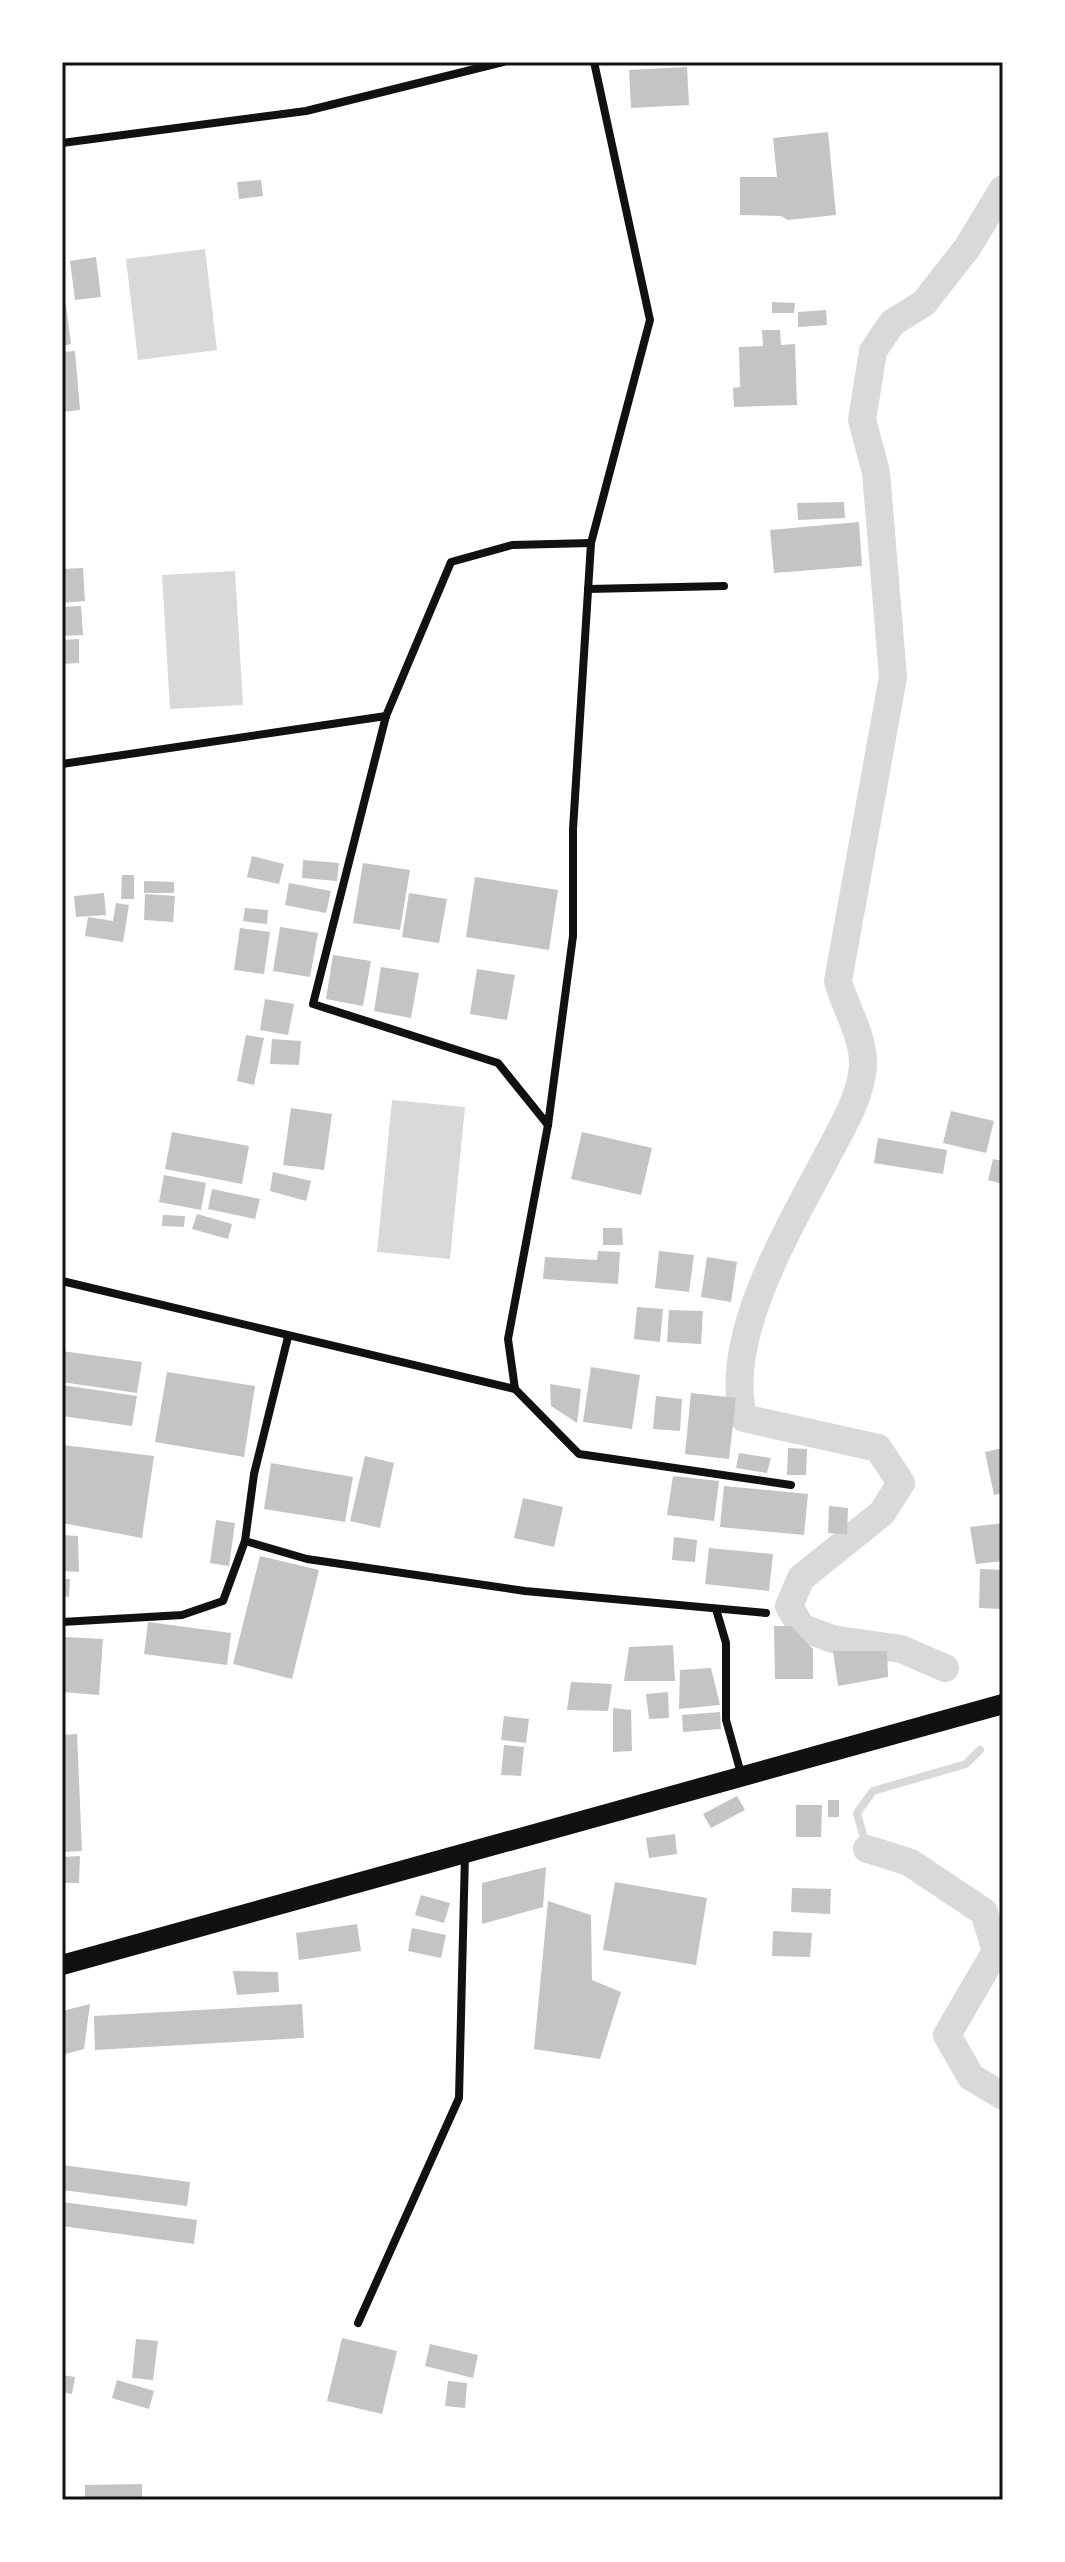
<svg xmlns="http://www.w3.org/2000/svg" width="1065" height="2562" font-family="Cabin,sans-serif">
	<rect width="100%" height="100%" fill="#fff"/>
	<g fill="#d9d9d9">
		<path d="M205 249 217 350 138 360 126 259Z"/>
		<path d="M235 571 243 705 170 709 162 575Z"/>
		<path d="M392 1100 465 1107 450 1259 377 1252Z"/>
	</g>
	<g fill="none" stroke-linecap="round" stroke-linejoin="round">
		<path stroke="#d9d9d9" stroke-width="8" d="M867 1849 857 1813 873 1791 966 1764 980 1750"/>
		<g stroke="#d9d9d9" stroke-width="28">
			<path d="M945 1668 901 1649 832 1639 801 1627 789 1606 801 1578 882 1513 901 1483 878 1448 744 1418C721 1341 790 1226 826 1158 839 1133 858 1102 862 1074 868 1042 846 1011 838 981L893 677 876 472 862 420 873 351 892 323 924 303 967 248 1003 189"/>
			<path d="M867 1849 909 1862 984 1912 996 1951 947 2035 971 2077 1003 2096"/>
		</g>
	</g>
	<g fill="#c4c4c4">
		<path d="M687 67 689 105 631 108 629 70Z"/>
		<path d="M828 132 836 215 788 220 781 216 740 215V177H777L773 138Z"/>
		<path d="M261 180 263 196 239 199 237 182Z"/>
		<path d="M96 257 101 297 75 300 70 261Z"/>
		<path d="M772 302 795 303 794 313H772Z"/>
		<path d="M62 305H66L71 344 62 346Z"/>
		<path d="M826 310 827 325 798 327V312Z"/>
		<path d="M762 330H780L781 345 795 344 797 405 734 407 733 388 740 387 739 347 763 346Z"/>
		<path d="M75 351 80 410 62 412V352Z"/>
		<path d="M844 502 845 518 798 520 797 503Z"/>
		<path d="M859 522 862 566 774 573 770 530Z"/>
		<path d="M83 568 85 601 62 603V569Z"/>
		<path d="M81 606 83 635 62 636V607Z"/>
		<path d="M79 639V663L62 664V640Z"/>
		<path d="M252 856 284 864 279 884 247 877Z"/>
		<path d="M303 860 339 863 337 881 302 878Z"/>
		<path d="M363 863 410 870 400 930 353 923Z"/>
		<path d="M122 875H134V899H121Z"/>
		<path d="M475 877 558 890 549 950 466 937Z"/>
		<path d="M144 881 174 882V893H144Z"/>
		<path d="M289 883 331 891 326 913 285 905Z"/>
		<path d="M104 893 106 915 76 917 74 896Z"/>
		<path d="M409 893 447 899 439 943 402 937Z"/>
		<path d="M145 894 175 896 173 922 144 920Z"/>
		<path d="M116 903 129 905 123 942 85 936 88 917 113 921Z"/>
		<path d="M245 908 268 910 267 924 243 921Z"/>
		<path d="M280 927 318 933 310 977 273 971Z"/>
		<path d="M240 928 270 932 264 974 234 970Z"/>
		<path d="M333 955 371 961 363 1006 326 999Z"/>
		<path d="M381 967 419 973 411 1018 374 1011Z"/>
		<path d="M477 969 515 975 507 1020 470 1014Z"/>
		<path d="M265 999 294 1004 288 1035 260 1030Z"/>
		<path d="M246 1035 264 1038 254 1085 237 1081Z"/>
		<path d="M272 1039 301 1041 299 1065 270 1064Z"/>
		<path d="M291 1108 332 1114 324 1170 283 1165Z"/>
		<path d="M951 1111 994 1121 986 1153 943 1143Z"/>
		<path d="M172 1132 249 1146 242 1184 165 1169Z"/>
		<path d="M582 1132 652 1148 641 1195 571 1179Z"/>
		<path d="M878 1138 947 1150 943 1174 874 1163Z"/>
		<path d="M993 1159 1003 1161V1184L988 1180Z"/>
		<path d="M273 1172 311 1181 306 1201 270 1191Z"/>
		<path d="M164 1175 206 1183 201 1210 159 1202Z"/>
		<path d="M212 1189 260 1199 255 1219 208 1209Z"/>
		<path d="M197 1214 232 1224 228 1239 192 1229Z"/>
		<path d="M163 1215 185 1216 184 1227 162 1226Z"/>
		<path d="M603 1228H622L623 1245H603Z"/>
		<path d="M598 1251 620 1252 618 1284 543 1279 545 1257 597 1260Z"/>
		<path d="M659 1251 694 1255 689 1292 655 1288Z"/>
		<path d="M707 1257 737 1262 731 1302 701 1297Z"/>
		<path d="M637 1307 663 1309 660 1342 634 1339Z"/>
		<path d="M669 1310 703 1311 701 1344 667 1342Z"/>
		<path d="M62 1351 142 1362 137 1393 62 1382Z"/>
		<path d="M591 1367 640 1375 632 1429 583 1422Z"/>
		<path d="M167 1372 255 1386 244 1457 155 1442Z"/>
		<path d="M550 1384 581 1389 577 1423 551 1406Z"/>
		<path d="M62 1385 137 1396 132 1426 62 1416Z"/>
		<path d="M691 1393 736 1398 729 1459 685 1454Z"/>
		<path d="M656 1396 682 1399 680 1431 653 1429Z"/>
		<path d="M63 1445 154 1456 142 1538 62 1523Z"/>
		<path d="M788 1448 807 1449 806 1475H787Z"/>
		<path d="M1003 1448V1493L994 1495 985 1452Z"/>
		<path d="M739 1453 771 1458 767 1473 736 1468Z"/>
		<path d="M365 1456 394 1463 380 1528 350 1521Z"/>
		<path d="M271 1463 353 1477 345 1522 264 1509Z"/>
		<path d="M673 1476 719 1481 714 1521 667 1515Z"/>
		<path d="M724 1486 808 1494 804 1535 720 1527Z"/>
		<path d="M523 1498 563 1507 554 1547 514 1538Z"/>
		<path d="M829 1506 848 1508 847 1534 828 1533Z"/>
		<path d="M216 1520 235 1523 229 1566 210 1563Z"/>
		<path d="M1003 1523V1561L976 1564 970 1527Z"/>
		<path d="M62 1535 78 1536 79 1572 62 1571Z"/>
		<path d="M674 1537 697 1540 695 1562 672 1560Z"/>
		<path d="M709 1548 773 1554 769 1591 705 1584Z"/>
		<path d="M260 1556 319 1570 292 1679 233 1664Z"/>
		<path d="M980 1569 1003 1570V1609L979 1608Z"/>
		<path d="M62 1579H70L69 1597 62 1596Z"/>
		<path d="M148 1622 231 1633 227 1665 144 1654Z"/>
		<path d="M774 1626H791L813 1649V1679H775Z"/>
		<path d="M64 1637 103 1639 99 1695 62 1692Z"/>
		<path d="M673 1645 675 1681H624L629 1647Z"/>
		<path d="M833 1651H887L888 1677 838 1686Z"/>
		<path d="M711 1668 720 1705 679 1709 680 1670Z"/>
		<path d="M571 1682 612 1684 608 1711 567 1710Z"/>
		<path d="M668 1692 669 1718 649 1719 646 1694Z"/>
		<path d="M613 1708 631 1710 632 1751 613 1752Z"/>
		<path d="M720 1712 721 1729 683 1732 682 1715Z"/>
		<path d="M504 1716 529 1719 526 1743 501 1740Z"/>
		<path d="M77 1734 82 1851 62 1852V1735Z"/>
		<path d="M504 1745 524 1747 521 1776 501 1775Z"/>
		<path d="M737 1796 745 1810 711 1828 703 1814Z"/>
		<rect x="828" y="1800" width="11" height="17"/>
		<path d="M796 1805H822L821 1837H796Z"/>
		<path d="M675 1834 677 1854 649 1858 646 1838Z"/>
		<path d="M80 1856 79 1883H62V1857Z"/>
		<path d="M546 1867 543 1907 482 1924V1883Z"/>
		<path d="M615 1882 707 1898 696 1965 603 1950Z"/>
		<path d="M792 1888 831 1889 830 1914 791 1912Z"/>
		<path d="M421 1895 450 1903 444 1923 415 1915Z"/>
		<path d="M548 1901 591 1915 592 1980 621 1992 600 2059 534 2049Z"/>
		<path d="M357 1924 361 1951 299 1960 296 1933Z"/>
		<path d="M412 1928 446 1935 441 1958 408 1951Z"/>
		<path d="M773 1931 812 1933 810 1957 772 1956Z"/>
		<path d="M233 1971 278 1972 279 1992 237 1995Z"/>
		<path d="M90 2004 84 2049 62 2055V2011Z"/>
		<path d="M302 2004 304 2038 95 2050 94 2016Z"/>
		<path d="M62 2165 190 2182 187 2206 62 2190Z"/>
		<path d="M62 2202 197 2220 194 2244 62 2226Z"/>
		<path d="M342 2338 397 2351 382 2414 327 2401Z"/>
		<path d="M136 2339 158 2341 153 2380 132 2378Z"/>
		<path d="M430 2344 478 2355 473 2378 425 2366Z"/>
		<path d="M62 2375 75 2377 72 2394 62 2392Z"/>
		<path d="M117 2380 154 2391 149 2409 112 2398Z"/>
		<path d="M448 2381 467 2383 465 2408 445 2406Z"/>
		<path d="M142 2484V2500H85V2485Z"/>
	</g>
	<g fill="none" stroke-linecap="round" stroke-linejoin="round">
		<g stroke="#111" stroke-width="8">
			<path d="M594 62 650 320 591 543 573 829V936L548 1125 508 1339 515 1389 579 1454 791 1485"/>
			<path d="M62 143 306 111 503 62"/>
			<path d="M588 589 724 586"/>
			<path d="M62 764 386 716"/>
			<path d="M548 1125 498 1063 313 1004 386 716 451 562 512 545 591 543"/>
			<path d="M62 1281 515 1389"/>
			<path d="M245 1541 307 1559 525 1591 766 1613"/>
			<path d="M716 1609 726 1643V1720L742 1777"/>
			<path d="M62 1622 182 1615 223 1601 245 1541 254 1474 288 1337"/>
			<path d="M358 2323 459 2098 465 1854"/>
		</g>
		<path stroke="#111" stroke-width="20" d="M62 1965 1003 1704"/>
	</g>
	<rect width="1065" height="2562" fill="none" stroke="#ffffff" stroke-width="128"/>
	<rect x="64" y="64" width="937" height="2434" fill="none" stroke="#111" stroke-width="3"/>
</svg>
